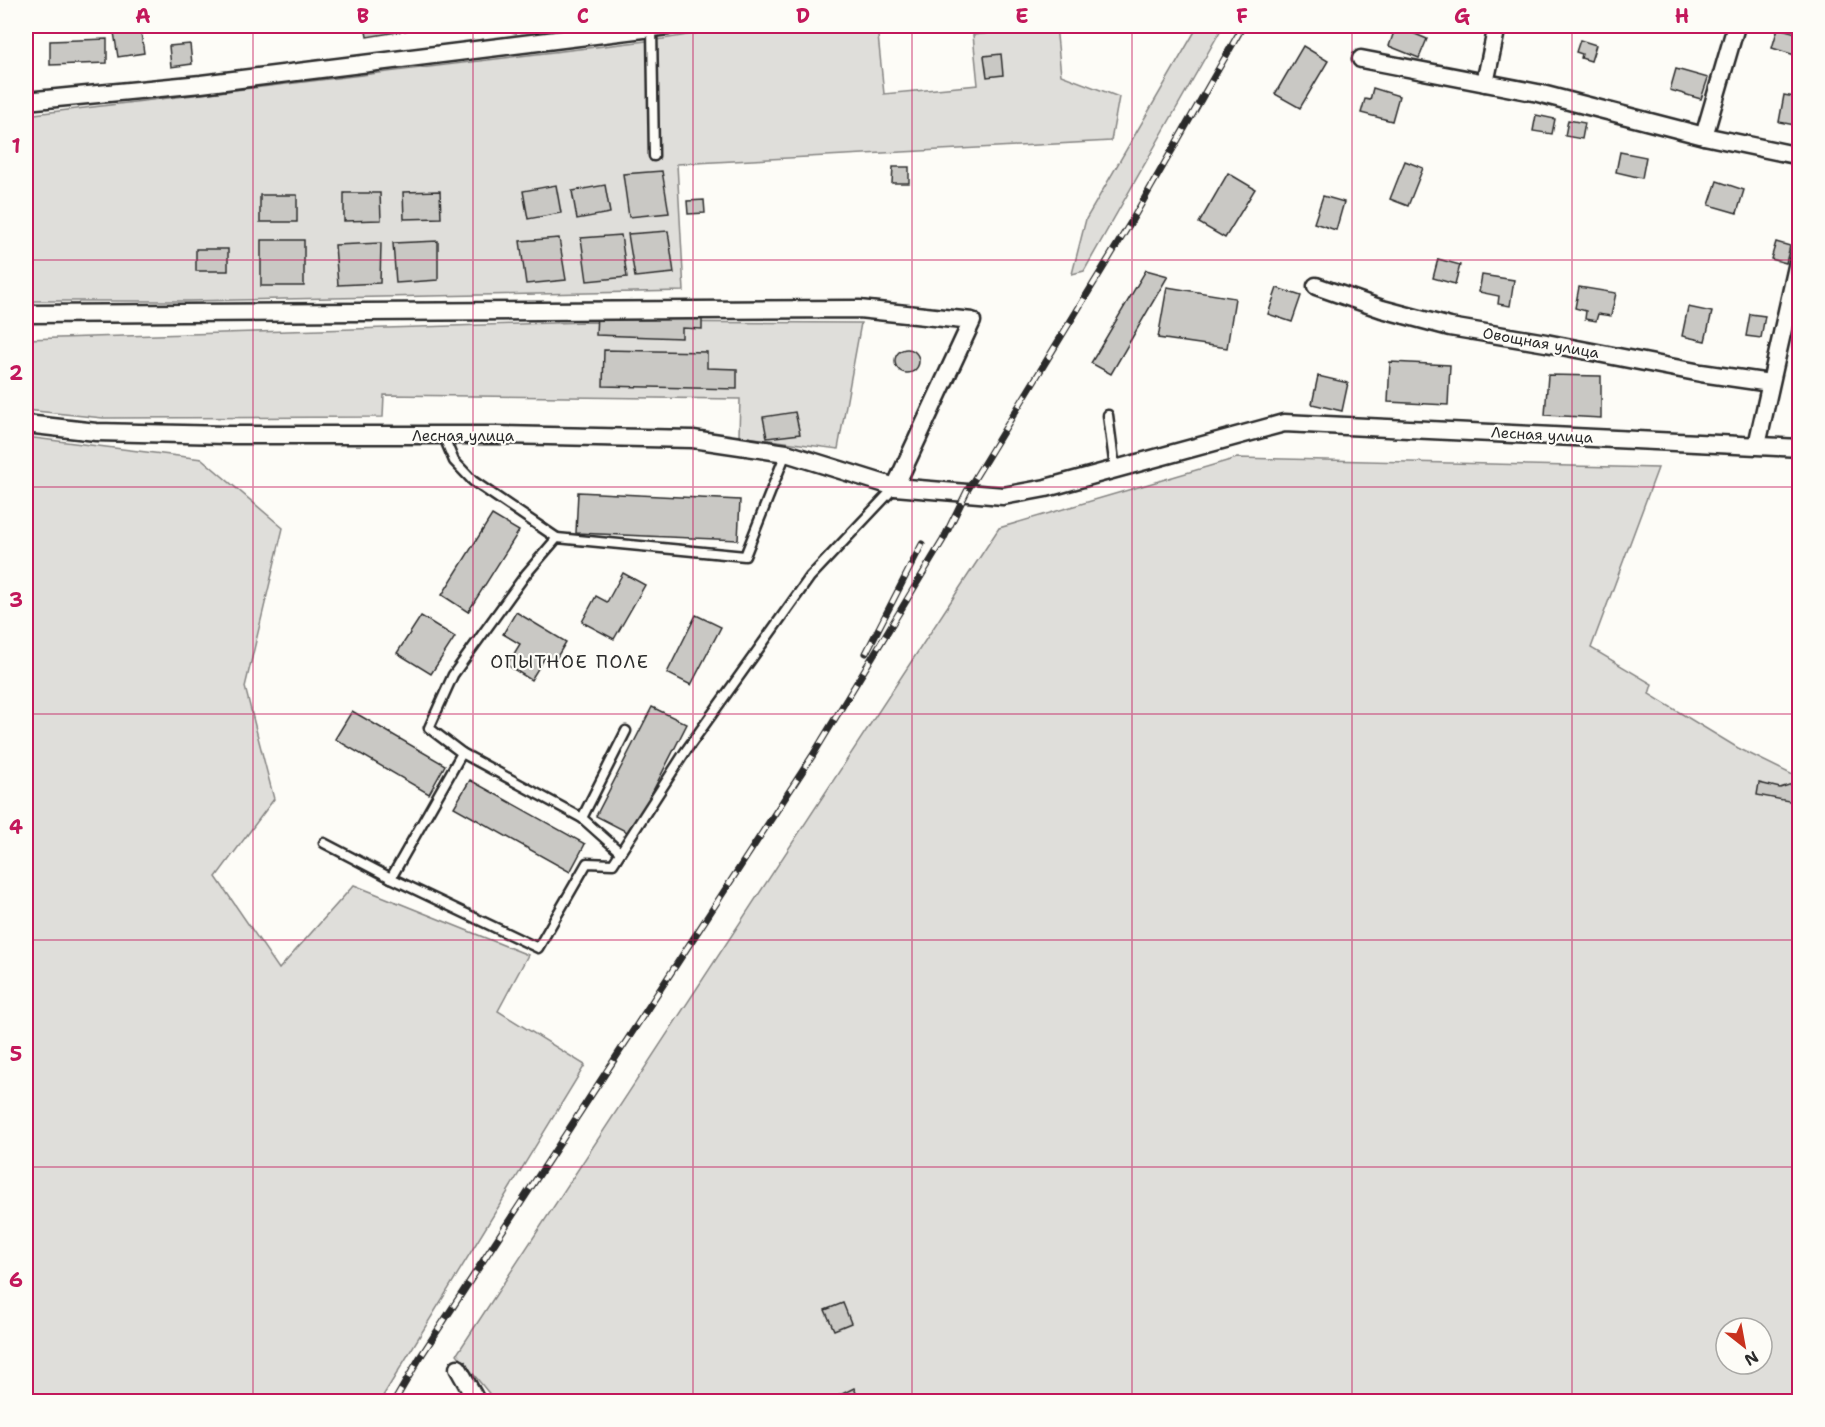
<svg xmlns="http://www.w3.org/2000/svg" width="1825" height="1427" font-family="'Shantell Sans',sans-serif">
	<rect width="100%" height="100%" fill="#fdfcf7"/>
	<filter id="ink" filterUnits="userSpaceOnUse"><feTurbulence type="fractalNoise" baseFrequency=".0167" numOctaves="2"/><feDisplacementMap in="SourceGraphic" scale="12" xChannelSelector="R" yChannelSelector="G"/><feConvolveMatrix kernelMatrix="1 2 1 2 8 2 1 2 1" color-interpolation-filters="sRGB"/></filter>
	<g filter="url(#ink)">
		<g fill="#dfdeda" stroke="#858482" stroke-width="1.5" fill-rule="evenodd">
			<path d="M741 26H877L884 94 978 85 973 35 1056 26 1061 75 1119 97 1111 141 677 164 684 291 188 301H26V115L663 39Z"/>
			<path d="M1198 26H1223L1084 271 1072 274 1086 219Z"/>
			<path d="M587 322 861 323 838 449 739 436 740 399 384 395 383 417 103 418 26 410V339Z"/>
			<path d="M26 437 202 459 283 528 245 687 274 799 216 877 279 969 354 885 528 955 498 1011 585 1065 380 1401H26Z"/>
			<path d="M1237 458 1658 468 1591 648 1652 684 1649 694 1738 748 1799 778V1401L496 1402 457 1354 999 528ZM1726 1328H1762V1364H1726Z"/>
		</g>
		<g fill="#c9c8c4" stroke="#2b2b2b" stroke-width="1.5">
			<path d="M113 26H140L144 53 118 57Z"/>
			<path d="M365 26H409L410 30 367 37Z"/>
			<path d="M445 26H473L474 27 446 31Z"/>
			<path d="M1396 26 1427 39 1419 58 1389 46Z"/>
			<path d="M1778 28 1800 34 1798 56 1772 48Z"/>
			<path d="M107 39V63L50 65V41Z"/>
			<path d="M1580 40 1596 45 1591 61 1581 58 1582 54 1576 52Z"/>
			<path d="M190 44 192 64 171 67 169 46Z"/>
			<path d="M1303 46 1328 61 1300 108 1275 94Z"/>
			<path d="M1001 54 1003 75 987 77 984 56Z"/>
			<path d="M1676 69 1708 78 1701 99 1670 90Z"/>
			<path d="M1373 88 1399 96 1392 121 1361 113 1365 99 1370 100Z"/>
			<path d="M1784 95 1800 98V126L1779 122Z"/>
			<path d="M1536 115 1555 119 1552 134 1533 131Z"/>
			<path d="M1568 120 1585 123 1582 139 1565 136Z"/>
			<path d="M1620 152 1646 157 1642 178 1616 172Z"/>
			<path d="M1405 161 1423 168 1408 206 1390 199Z"/>
			<path d="M893 167H909V183H892Z"/>
			<path d="M662 171 669 213 629 217 623 174Z"/>
			<path d="M1228 173 1255 189 1225 238 1199 223Z"/>
			<path d="M1717 181 1744 190 1737 213 1709 205Z"/>
			<path d="M556 185 561 213 528 219 523 191Z"/>
			<path d="M605 185 610 213 577 219 572 191Z"/>
			<path d="M440 191 441 218 404 219 403 192Z"/>
			<path d="M344 193H380L381 220 344 221Z"/>
			<rect x="260" y="195" width="37" height="27"/>
			<path d="M1323 196 1344 202 1336 230 1314 223Z"/>
			<path d="M704 200 705 213 688 214 687 201Z"/>
			<rect x="26" y="202" width="8" height="30"/>
			<path d="M668 231 674 273 635 277 628 234Z"/>
			<path d="M621 235 627 277 587 281 581 238Z"/>
			<path d="M559 238 566 280 526 284 520 241Z"/>
			<rect x="261" y="240" width="43" height="46"/>
			<path d="M438 241V280L396 283 393 243Z"/>
			<path d="M1776 242 1790 246 1786 263 1771 259Z"/>
			<path d="M381 243 380 283 338 285 335 245Z"/>
			<rect x="196" y="249" width="32" height="22"/>
			<path d="M1438 259 1460 265 1455 284 1433 278Z"/>
			<path d="M1146 270 1168 276 1111 374 1091 363Z"/>
			<path d="M1482 275 1514 280 1510 306 1498 304 1499 296 1479 292Z"/>
			<path d="M1167 287 1235 298 1227 348 1158 338Z"/>
			<path d="M1579 287 1616 293 1611 316 1598 314 1596 321 1585 319 1586 311 1575 308Z"/>
			<path d="M1277 288 1301 296 1292 322 1268 314Z"/>
			<path d="M1688 307 1712 312 1705 341 1682 336Z"/>
			<path d="M597 313 702 316V329L682 328V338L596 335Z"/>
			<path d="M1750 314 1765 316 1761 338 1746 336Z"/>
			<circle cx="907" cy="361" r="12"/>
			<path d="M604 350 707 352V368L737 369V389L603 386Z"/>
			<path d="M1390 362 1450 365 1448 405 1388 402Z"/>
			<path d="M1548 375 1601 376V418L1545 415Z"/>
			<path d="M1318 376 1348 383 1342 411 1312 404Z"/>
			<path d="M795 412 800 434 767 438 763 417Z"/>
			<path d="M578 492 740 500 738 540 576 533Z"/>
			<path d="M492 515 519 531 468 612 442 595Z"/>
			<path d="M623 573 645 585 614 639 582 622 596 596 607 602Z"/>
			<path d="M516 612 566 642 554 662 545 657 531 680 507 665 520 644 503 634Z"/>
			<path d="M696 615 721 627 691 685 667 673Z"/>
			<path d="M421 616 455 637 431 674 397 653Z"/>
			<path d="M652 707 687 724 631 834 596 816Z"/>
			<path d="M352 711 445 765 429 794 335 739Z"/>
			<path d="M470 780 585 844 570 872 454 807Z"/>
			<path d="M1798 782 1794 802 1757 795 1759 783 1780 788Z"/>
			<path d="M843 1303 851 1323 834 1330 825 1310Z"/>
			<path d="M854 1388 860 1402H826Z"/>
		</g>
		<g fill="none" stroke-linecap="round" stroke-linejoin="round">
			<defs>
				<g id="service">
					<path d="M652 28 654 156"/>
					<path d="M1108 415 1115 469"/>
					<path d="M443 435 454 461 473 481 557 538"/>
					<path d="M462 753 582 818 620 852"/>
					<path d="M582 818 626 731"/>
					<path d="M324 843 391 878 538 948 587 863 613 864 685 752 810 577 895 487"/>
					<path d="M391 878 462 753 429 728 453 675 526 574 557 538 745 556 786 453"/>
				</g>
				<g id="minor">
					<path d="M1736 26 1704 136 1800 156"/>
					<path d="M1361 59 1538 93 1704 136"/>
					<path d="M1485 83 1497 26"/>
					<path d="M26 101 201 84 668 26"/>
					<path d="M1316 286 1382 309 1450 327 1546 343 1701 373 1770 383"/>
					<path d="M26 314 859 309 972 321 895 487"/>
					<path d="M26 424 96 432 226 435H497L693 439 786 453 895 487 1003 496 1046 488 1284 423 1800 448"/>
					<path d="M1757 445 1800 253"/>
					<path d="M458 1368 477 1402"/>
				</g>
			</defs>
			<use href="#service" stroke="#2b2b2b" stroke-width="13"/>
			<use href="#minor" stroke="#2b2b2b" stroke-width="21"/>
			<use href="#service" stroke="#fdfcf7" stroke-width="8"/>
			<use href="#minor" stroke="#fdfcf7" stroke-width="16"/>
			<defs>
				<g id="rail">
					<path d="M866 653 922 544"/>
					<path d="M394 1402 419 1359 813 755 943 540 967 491 1131 222 1243 26"/>
				</g>
			</defs>
			<use href="#rail" stroke="#2b2b2b" stroke-width="7"/>
			<use href="#rail" stroke="#fdfcf7" stroke-width="4.5" stroke-dasharray="14" stroke-linecap="butt"/>
		</g>
	</g>
	<path fill="none" stroke="#c2185b" stroke-width="1.5" stroke-opacity="0.55" d="M253 26V1402M473 26V1402M693 26V1402M912 26V1402M1132 26V1402M1352 26V1402M1572 26V1402M26 260H1800M26 487H1800M26 714H1800M26 940H1800M26 1167H1800"/>
	<g text-anchor="middle" stroke-width="4.5" stroke-linejoin="round" paint-order="stroke">
		<g font-size="15" fill="#2b2b2b" stroke="#fdfcf7">
			<text transform="translate(1541 343) rotate(10)" y="5">Овощная улица</text>
			<text transform="translate(1542 435) rotate(3)" y="5">Лесная улица</text>
			<text x="463" y="441">Лесная улица</text>
		</g>
		<g font-size="18" letter-spacing="1.5" fill="#2b2b2b" stroke="#fdfcf7">
			<text x="570" y="668">ОПЫТНОЕ ПОЛЕ</text>
		</g>
	</g>
	<rect width="1825" height="1427" fill="none" stroke="#fdfcf7" stroke-width="66"/>
	<g transform="translate(1744 1346) rotate(149)"><circle r="28" fill="#fdfcf7" stroke="#a9a8a5" stroke-width="1.5"/>
	<path d="M0-4.5L10 22L0 15L-10 22Z" fill="#c8321e"/>
	<text y="-9" font-size="16" font-weight="bold" text-anchor="middle" fill="#2b2b2b">N</text>
	</g>
	<rect x="33" y="33" width="1759" height="1361" fill="none" stroke="#c2185b" stroke-width="2"/>
	<g font-size="20" text-anchor="middle" font-weight="bold" fill="#c2185b">
		<text x="143" y="23">A</text>
		<text x="363" y="23">B</text>
		<text x="583" y="23">C</text>
		<text x="803" y="23">D</text>
		<text x="1022" y="23">E</text>
		<text x="1242" y="23">F</text>
		<text x="1462" y="23">G</text>
		<text x="1682" y="23">H</text>
		<text x="16" y="153">1</text>
		<text x="16" y="380">2</text>
		<text x="16" y="607">3</text>
		<text x="16" y="834">4</text>
		<text x="16" y="1061">5</text>
		<text x="16" y="1287">6</text>
	</g>
</svg>
